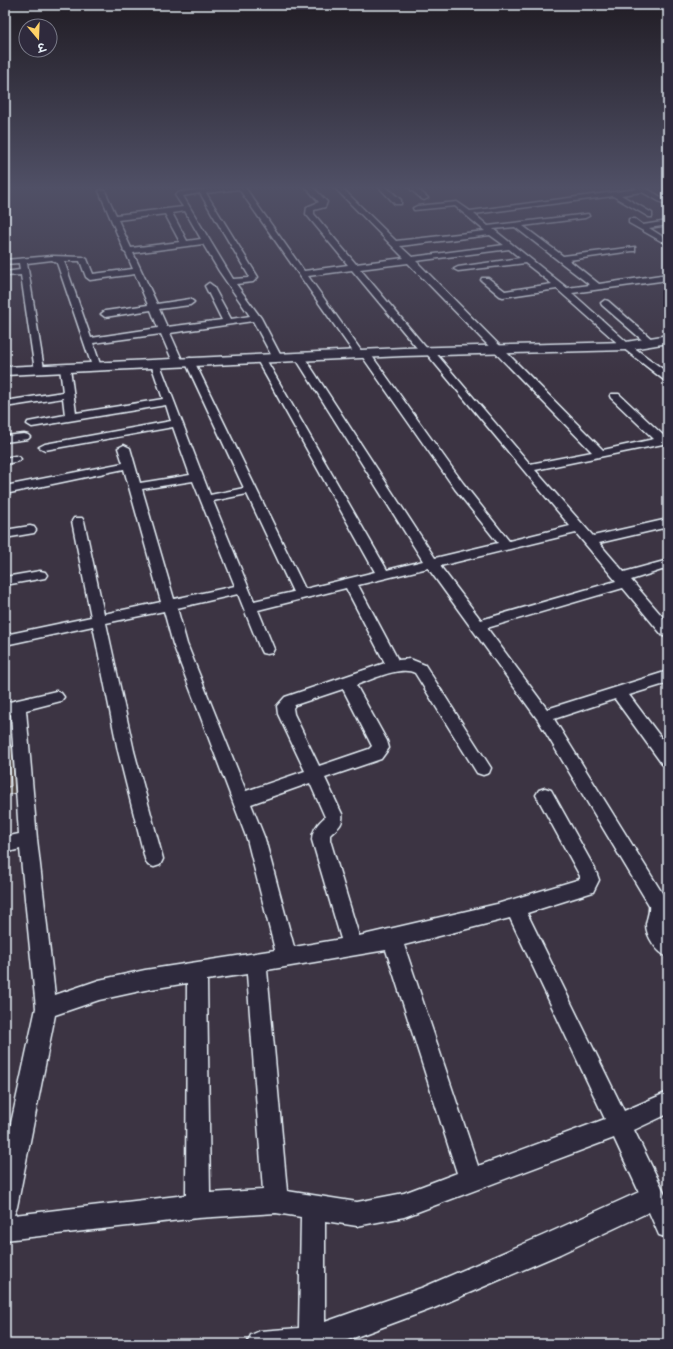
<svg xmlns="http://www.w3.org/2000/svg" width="673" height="1349" font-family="Mynerve,'Playpen Sans Deva',sans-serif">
	<rect width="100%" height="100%" fill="#3c3443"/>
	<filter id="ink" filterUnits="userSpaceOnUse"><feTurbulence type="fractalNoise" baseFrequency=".025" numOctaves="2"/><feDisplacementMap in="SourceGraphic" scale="8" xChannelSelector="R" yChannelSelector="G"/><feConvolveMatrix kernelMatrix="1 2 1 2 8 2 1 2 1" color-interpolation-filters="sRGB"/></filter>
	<g filter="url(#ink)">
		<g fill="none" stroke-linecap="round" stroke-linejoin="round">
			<defs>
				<g id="street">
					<path d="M229 186H244L304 271 348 265 306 214 307 207 319 202 305 186H312L327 202 325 207 314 210V214L356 264 404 258 333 186H340L396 241 485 231 455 206 414 210 413 208 417 206 457 202 470 211 637 189 634 186H642L668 201V206L642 192 621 195 652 213V217H649L613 196 474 214 488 226 588 214 589 216 585 218 523 226 563 256 635 247V251H632L569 260 599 284 668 274V280L572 293 629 344 668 373V381L664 380 623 348 557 289 503 297 500 296 481 280 482 278H488L505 291 552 284 525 263 458 271 454 269 458 267 520 258 509 249 416 261 603 450 654 439 611 398 610 396 611 394H619L665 437H668V443L535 470 593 536 668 519V527L599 543 624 572 668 560V568L631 580 668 623V637L663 636 623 588 487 628 547 709 668 671V683L629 695 668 747V766L662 764 615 699 554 719 664 896 668 907V915L666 922 668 932V957C657 953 646 936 646 924 647 917 650 913 649 905L538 720 428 568 358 585 398 660 410 659 425 665 491 768 489 773 483 775 477 773 415 673C401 665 371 680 356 685L387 741 389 748 381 759 325 778 342 814C344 825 337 828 330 835V840L359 936 497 904 580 879V876L536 795 539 790 545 788 551 790 595 869 599 880 593 892 527 913 624 1111 668 1092V1114L634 1130 668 1200V1238L659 1235 649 1212 560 1254 434 1308 337 1344H247L251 1335 260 1331 299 1328 301 1217 276 1213 198 1218 5 1240V1151L36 1008 20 849 5 853V837L19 834 11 714 5 715V703L56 691 61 693 64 697 61 701 26 710 37 839 55 995 99 980 145 970 275 950 247 839 173 644 164 611 106 623 134 751 163 859 160 865 154 867 148 865 145 859 118 751 93 626 5 645V635L91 617 72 521 74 518H82L84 521 104 614 161 602 124 469 5 494V486L123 463 118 448 124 445 130 448 140 483 190 475 173 427 45 450 39 447 45 444 171 421 166 405 32 427 27 424 28 422 65 415 63 398 5 407V401L63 392 60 368 65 365 70 368 76 413 163 399 151 364 153 362H159L210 495 244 488 185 361 190 358 193 359 305 589 375 572 256 358 258 356H264L387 570 423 561 295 357 297 355H303L435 558 498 543 455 489 362 356H356L239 189 206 193 258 277 253 282 236 284 261 318 282 358 280 360H274L253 321 170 333 183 362 178 365 173 362 161 334 93 343 101 367 99 369H93L57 263 52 260 27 263 44 369 39 372 35 371 21 275 5 276V272L20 270 19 263 5 264V260L52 256 83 257 87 259 93 274 133 269 126 253 123 251 124 250 99 191 100 190 105 191 116 215 183 207 175 195 180 192ZM200 193 249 276 248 278 233 279 183 196ZM185 211 201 239 187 241 172 213ZM165 214 180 242 131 248 118 220ZM515 227 590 285 567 288 493 229ZM490 235 504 245 412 257 400 246ZM203 244 219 271 250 316 231 319 213 286 209 283 205 286 222 320 167 327 159 309 190 305 194 302 190 299 157 304 133 253ZM64 261H80L86 277 90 280 135 274 148 305 105 311 101 314 105 317 151 310 158 328 91 338ZM408 263 592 452 530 464 433 350H428L360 269ZM352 270 422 354H427L570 526 509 541 463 483 369 352H362L308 276ZM193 481 235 586 174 599 142 489ZM247 494 293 592 254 601 213 501ZM576 533 616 581 481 620 440 566ZM346 588 385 663 285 697 277 706 278 714 305 771 246 791 187 644 177 608 238 594 260 649 262 653 267 654 272 653 274 649 258 610ZM343 689 372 746 369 749 319 766 294 714 293 708 295 705ZM310 783 325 817C318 823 312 830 312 840L341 939 294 947 265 839 251 804ZM510 918 605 1119 478 1166 404 945ZM386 950 457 1173 404 1193 357 1202 287 1191 267 970ZM247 974 263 1190 210 1193 207 980ZM187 983 186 1195 14 1215 17 1207 55 1015 99 1000 145 990ZM614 1138 639 1192 542 1236 424 1287 325 1322V1221L357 1226 404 1217Z"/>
					<path d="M378 186H385L401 200V204H395Z"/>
					<path d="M407 186H414L428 198 424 200 422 199Z"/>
					<path d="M629 219H635L643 225 668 221V225L649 228 668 240V245L629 223Z"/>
					<path d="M605 300 608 301 654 341 656 343 654 345H648L602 305 601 303Z"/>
					<path d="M24 434 28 435 30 437 28 439 5 442V436Z"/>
					<path d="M15 456 19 457 21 459 19 461 5 464V458Z"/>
					<path d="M30 526 34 527 36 530 34 533 5 538V530Z"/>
					<path d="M40 571 45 572 47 575 45 578 5 585V577Z"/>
				</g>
				<path id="secondary" d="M668 335V343L626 350 403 356 5 375V367L403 348 626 342Z"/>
			</defs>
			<use href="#street" stroke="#e8f1f8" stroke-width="3"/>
			<use href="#secondary" stroke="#e8f1f8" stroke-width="3"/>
			<use href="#street" fill="#2f2a3d" fill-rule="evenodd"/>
			<use href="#secondary" fill="#2f2a3d" fill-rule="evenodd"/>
		</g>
		<path fill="#4e4240" stroke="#e8f1f8" d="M8 741 12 748 15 793 5 796Z"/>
		<path fill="#6f5e5c" stroke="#e8f1f8" d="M8 741 11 786 5 788V742Z"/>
	</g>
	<linearGradient id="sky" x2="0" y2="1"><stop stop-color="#211d25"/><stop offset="0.5" stop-color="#505066"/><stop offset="1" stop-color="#505066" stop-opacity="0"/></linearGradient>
	<rect width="673" height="375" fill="url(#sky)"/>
	<rect width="673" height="1349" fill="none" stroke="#2f2a3d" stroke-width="20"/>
	<rect x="10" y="10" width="653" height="1329" fill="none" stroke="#e8f1f8" stroke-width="1.5" filter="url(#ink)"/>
	<g transform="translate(38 38) rotate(161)"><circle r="19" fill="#2f2a3d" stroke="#797a88"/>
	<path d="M0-3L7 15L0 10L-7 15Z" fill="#ffd166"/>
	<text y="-6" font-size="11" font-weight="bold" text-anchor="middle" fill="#e8f1f8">उ</text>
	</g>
</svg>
